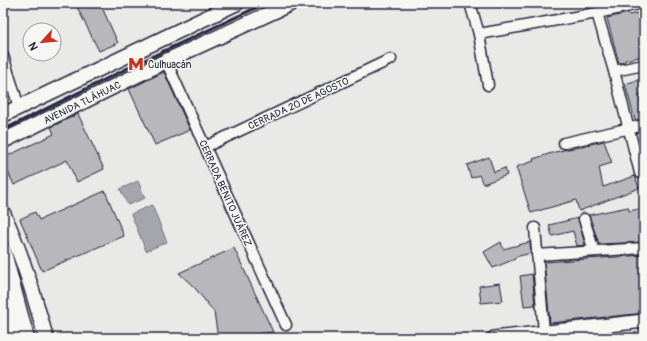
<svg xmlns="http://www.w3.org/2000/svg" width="647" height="341" font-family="Pangolin,sans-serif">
	<rect width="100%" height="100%" fill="#e9e9e7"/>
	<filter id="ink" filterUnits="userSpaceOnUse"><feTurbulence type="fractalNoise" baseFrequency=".025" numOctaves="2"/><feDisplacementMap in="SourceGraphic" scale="8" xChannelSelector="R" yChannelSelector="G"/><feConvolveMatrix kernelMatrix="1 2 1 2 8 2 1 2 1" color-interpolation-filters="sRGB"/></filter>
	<g filter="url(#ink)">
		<g fill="#a5a5ac" stroke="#71717f">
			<path d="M138 181 145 198 128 205 120 189Z"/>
			<path d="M152 205 167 242 146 251 131 214Z"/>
		</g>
		<g fill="#b8b8bc" stroke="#22223b">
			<path d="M75 3H100L118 43 99 51Z"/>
			<path d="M643 12 644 19V56L625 60V62L619 63 607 18 628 13 629 15Z"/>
			<path d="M164 72 190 130 155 145 129 89Z"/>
			<path d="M644 78V93L639 95 644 112V119L635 120 625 84Z"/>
			<path d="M78 114 104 169 77 182 67 160 14 185 3 161V158L54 134 51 127Z"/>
			<path d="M604 141 612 163 599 167 603 187 635 176 639 188 579 211 576 200 531 213 516 167 534 161 533 159 555 152Z"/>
			<path d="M489 157 494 172 505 168 507 175 483 184 479 175 471 178 467 165Z"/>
			<path d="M105 191 124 236 42 271 20 219 35 212 39 220Z"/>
			<path d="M628 207 629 211 644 208V242L599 244 589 215Z"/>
			<path d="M578 218 585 245 577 246 573 231 552 236 549 225Z"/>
			<path d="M501 242 503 249 530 242 531 253 515 257V259L493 268 484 252Z"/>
			<path d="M234 248 273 332 218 338 214 312 195 288 179 273Z"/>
			<path d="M644 255V313L550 323 544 262Z"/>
			<path d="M532 274 535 305 524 306 520 276Z"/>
			<path d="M500 283 503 301 481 303 479 286Z"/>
		</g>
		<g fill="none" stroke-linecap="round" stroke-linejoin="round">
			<defs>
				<g id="minor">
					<path d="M470 3 479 34 488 85"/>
					<path d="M597 13 614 71 640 173"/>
					<path d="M479 34 597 13 644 3"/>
					<path d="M3 56 19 107"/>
					<path d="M166 61 286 325"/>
					<path d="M614 71 644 65"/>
					<path d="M564 143 644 125"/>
					<path d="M205 147 391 59"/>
					<path d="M584 219 594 251"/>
					<path d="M535 228 544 332"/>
					<path d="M537 255 644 248"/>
				</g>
				<path id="tertiary" d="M494 338 644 321"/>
				<g id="secondary">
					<path d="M3 115 237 3"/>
					<path d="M3 141 166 61 292 3"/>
					<path d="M3 213C22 254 34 295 46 338"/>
					<path d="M3 249 27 338"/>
					<path d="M3 285 16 338"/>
				</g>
			</defs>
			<use href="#minor" stroke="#22223b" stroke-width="13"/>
			<use href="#tertiary" stroke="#22223b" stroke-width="16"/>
			<use href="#secondary" stroke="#22223b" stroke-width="17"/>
			<use href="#minor" stroke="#f6f6f2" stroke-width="10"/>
			<use href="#tertiary" stroke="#f6f6f2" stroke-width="13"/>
			<use href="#secondary" stroke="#f6f6f2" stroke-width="14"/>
			<path stroke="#22223b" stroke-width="3" d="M3 130 136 64 266 3"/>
		</g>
	</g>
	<defs>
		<symbol id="metro-bare" viewBox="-9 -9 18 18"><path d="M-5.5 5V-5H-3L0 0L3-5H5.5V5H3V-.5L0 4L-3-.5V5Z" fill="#c8321e" stroke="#f6f6f2" stroke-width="2.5" paint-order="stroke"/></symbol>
	</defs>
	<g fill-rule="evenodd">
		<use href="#metro-bare" x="125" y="53" width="22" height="22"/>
	</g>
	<g text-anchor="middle" stroke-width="3" stroke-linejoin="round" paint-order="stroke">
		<g font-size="10" fill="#22223b" stroke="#f6f6f2" text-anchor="start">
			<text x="148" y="68">Culhuacán</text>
		</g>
		<g font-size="10" fill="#22223b" stroke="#f6f6f2">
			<text transform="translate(82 102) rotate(-26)" y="4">AVENIDA TLÁHUAC</text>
			<text transform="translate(298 103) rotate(-25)" y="4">CERRADA 20 DE AGOSTO</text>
			<text transform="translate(226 193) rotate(66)" y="4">CERRADA BENITO JUÁREZ</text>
		</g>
	</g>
	<rect width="647" height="341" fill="none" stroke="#f6f6f2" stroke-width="16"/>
	<rect x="8" y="8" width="631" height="325" fill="none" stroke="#22223b" stroke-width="1.5" filter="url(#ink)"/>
	<g transform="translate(42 42) rotate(243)"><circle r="19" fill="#f6f6f2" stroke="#a1a1a9"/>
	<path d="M0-3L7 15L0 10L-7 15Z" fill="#c8321e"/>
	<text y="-6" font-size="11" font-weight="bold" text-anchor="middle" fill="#22223b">N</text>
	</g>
</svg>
